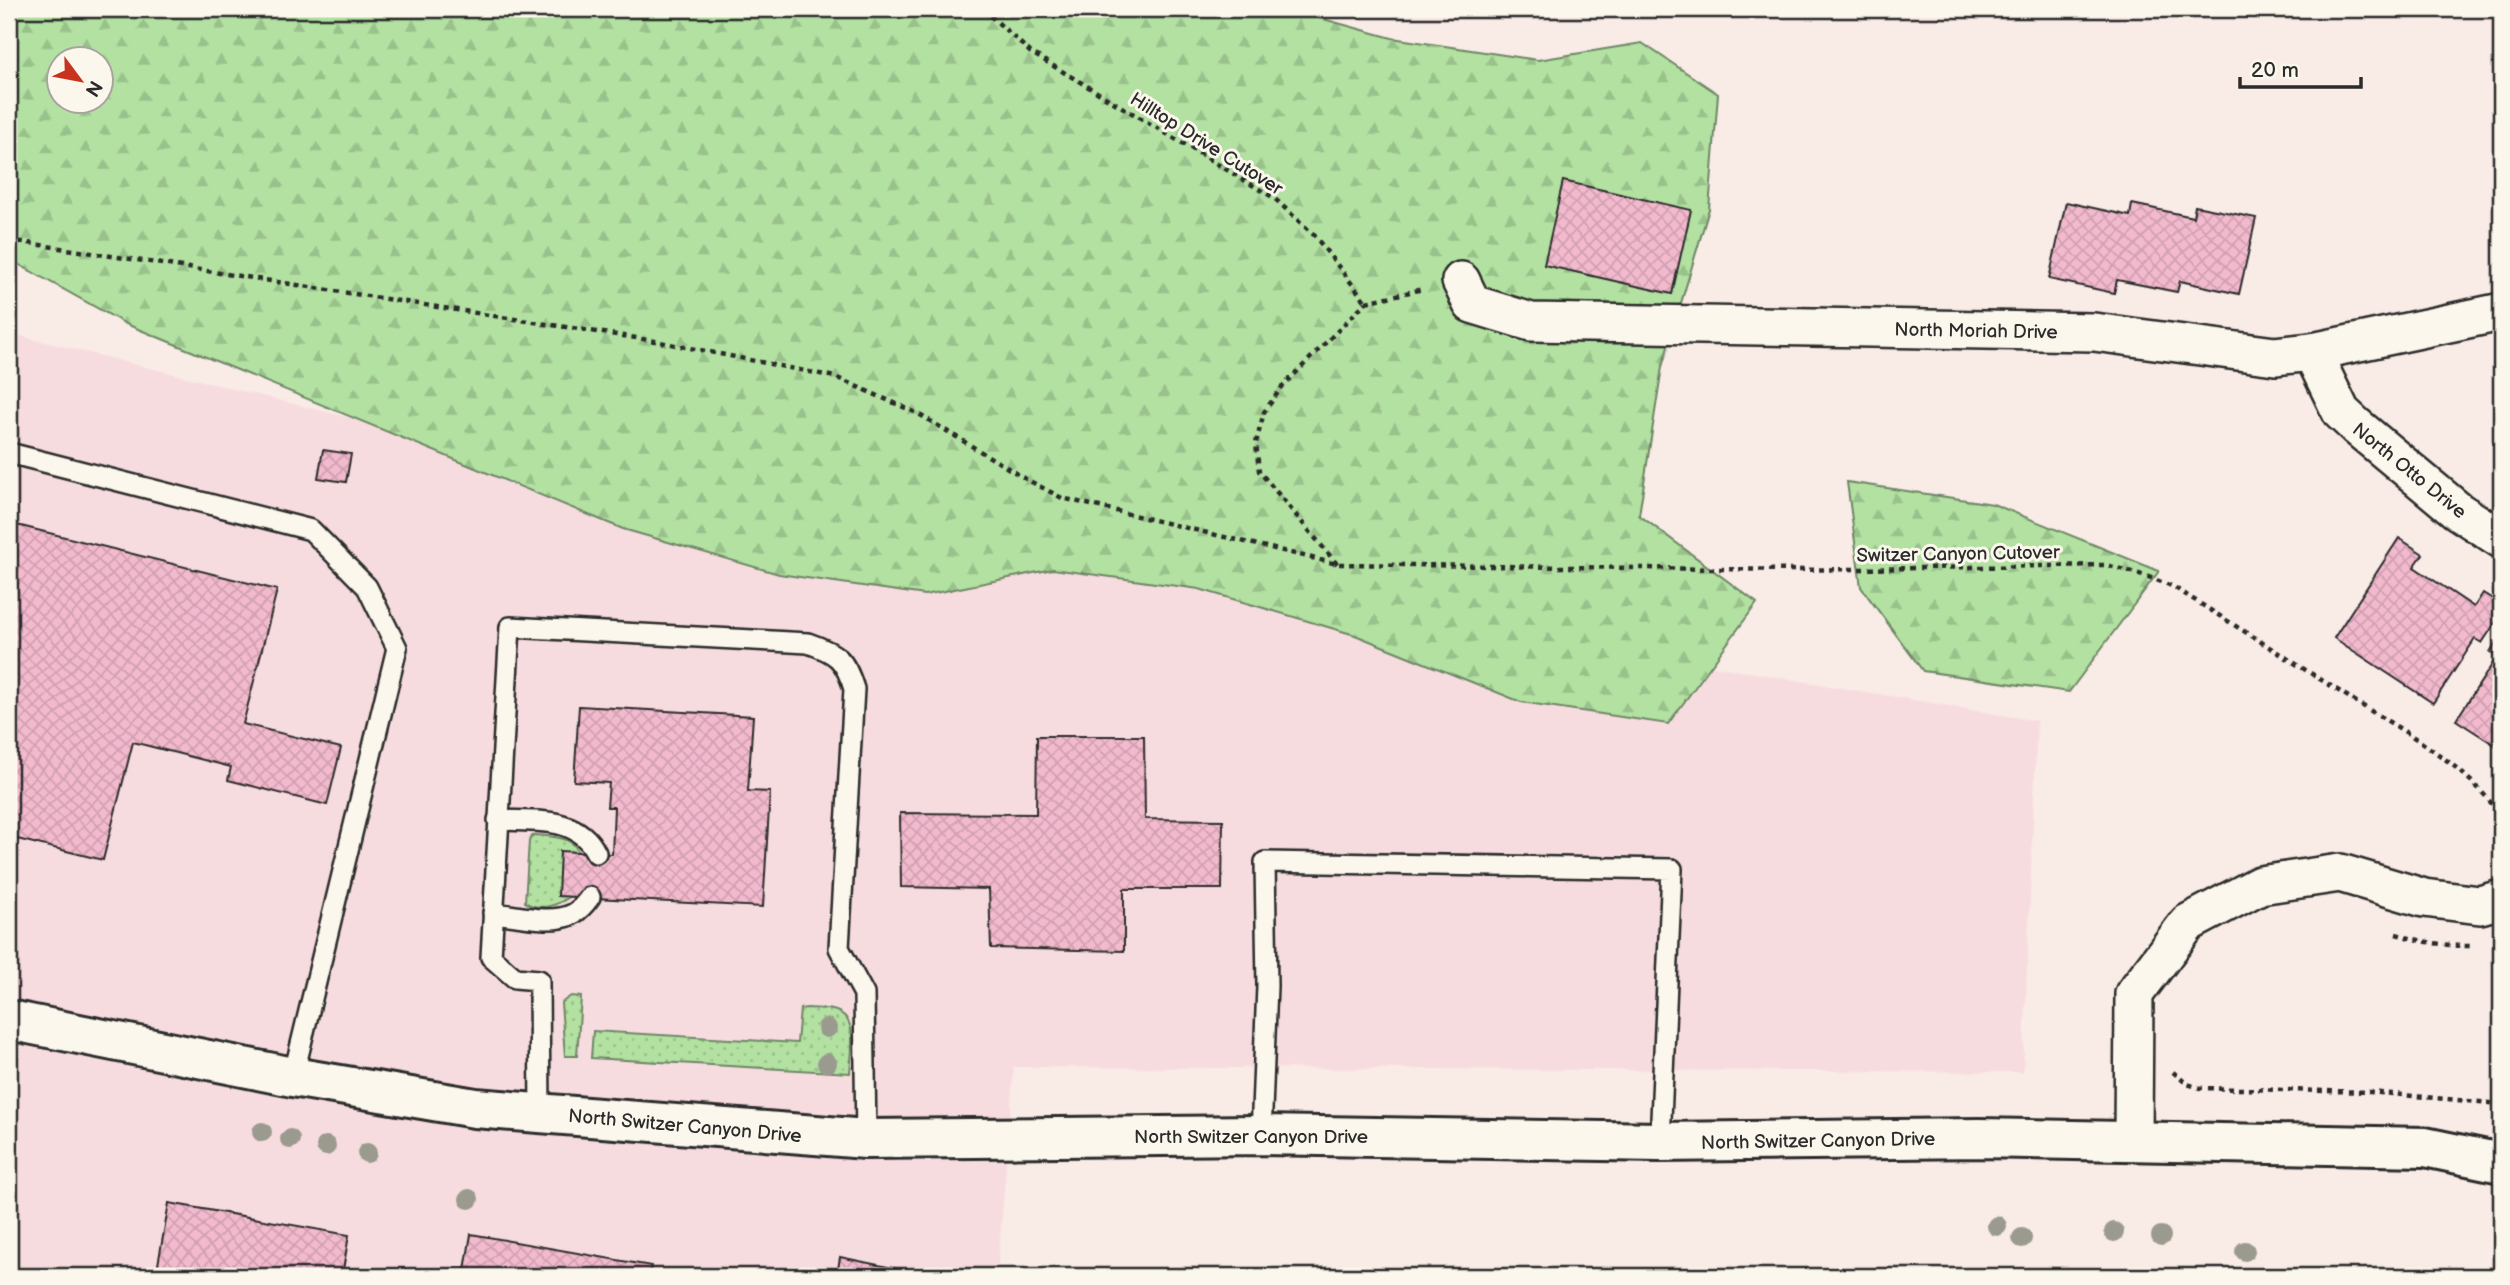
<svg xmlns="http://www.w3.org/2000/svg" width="2510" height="1285" font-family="'Balsamiq Sans',sans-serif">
	<defs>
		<pattern id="grass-dots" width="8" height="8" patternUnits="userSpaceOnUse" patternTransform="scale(1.75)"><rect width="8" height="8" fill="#b2e1a1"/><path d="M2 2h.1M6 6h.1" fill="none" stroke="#99c18b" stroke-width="1.8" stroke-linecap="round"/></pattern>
		<pattern id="forest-firs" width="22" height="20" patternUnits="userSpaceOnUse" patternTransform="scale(1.75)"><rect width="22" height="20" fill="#b2e1a1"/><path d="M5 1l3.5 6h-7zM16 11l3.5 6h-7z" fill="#99c18b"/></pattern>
		<pattern id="building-cross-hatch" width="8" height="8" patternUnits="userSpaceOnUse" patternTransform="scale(1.75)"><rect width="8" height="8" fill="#f3bace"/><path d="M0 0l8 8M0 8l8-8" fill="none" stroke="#d0a0b1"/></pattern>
	</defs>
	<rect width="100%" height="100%" fill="#f9ebe6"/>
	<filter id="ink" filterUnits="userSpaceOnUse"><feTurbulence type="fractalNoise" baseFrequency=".0143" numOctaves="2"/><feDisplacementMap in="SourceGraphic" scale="14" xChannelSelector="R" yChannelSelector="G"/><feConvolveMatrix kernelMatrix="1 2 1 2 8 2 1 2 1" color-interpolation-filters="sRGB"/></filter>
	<g filter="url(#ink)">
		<path fill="#f7dcdf" d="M9 333 567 472 2037 721 2023 1072 1014 1067 997 1276H9Z"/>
		<g fill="url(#grass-dots)" stroke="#6e8666" stroke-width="2">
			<path d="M533 835C587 838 580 847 575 893 561 904 541 913 525 902L529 841Z"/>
			<path d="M571 996 581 997 577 1056H565L561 1003Z"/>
			<path d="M807 1008C816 1009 827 1008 836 1011 859 1018 851 1054 850 1073L591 1058 593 1031 797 1043 800 1009Z"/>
		</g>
		<g fill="url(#forest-firs)" stroke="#6e8666" stroke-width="2" fill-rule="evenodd">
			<path d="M9 9H1287L1392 38 1538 60 1642 43 1718 94 1709 209 1662 367 1639 515 1757 603 1668 724 1521 702 1355 635 1199 589 1053 569 925 595 779 574 623 529 126 324 9 259ZM60 60H102V102H60Z"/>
			<path d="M1847 482 1993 504 2159 571 2069 692 1923 671 1861 587Z"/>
		</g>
		<g fill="url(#building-cross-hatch)" stroke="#2b2b2b" stroke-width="2">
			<path d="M1563 181 1691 210 1672 294 1544 265Z"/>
			<path d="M2066 202 2130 216 2132 204 2193 217 2195 206 2256 218 2239 294 2180 281 2177 292 2117 280 2114 293 2049 279Z"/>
			<path d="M323 450 351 454 346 482 318 478Z"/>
			<path d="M9 523 277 590 243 724 341 748 327 805 228 780 231 767 133 742 103 860 9 837Z"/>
			<path d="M2399 538 2423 554 2414 567 2474 607 2483 593 2501 604V614L2482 643 2475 639 2433 703 2334 638Z"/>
			<path d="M2501 635V749L2456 720 2497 657 2490 652Z"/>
			<path d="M579 706 753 716 748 791 770 792 763 907 558 896 560 851 612 854 614 807H607L609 783 574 781Z"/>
			<path d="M1037 736H1144L1145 819 1223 820 1222 889H1124V951L991 948 989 889 901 887 900 813 1036 814Z"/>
			<path d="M169 1203 349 1235 342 1276H156Z"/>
			<path d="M471 1234 651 1266 649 1276H464Z"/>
			<path d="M840 1257 912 1272 911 1276H837Z"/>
		</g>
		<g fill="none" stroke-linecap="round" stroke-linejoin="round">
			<defs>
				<g id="lane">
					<path d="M9 453 311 530 367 587 397 648 293 1077"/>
					<path d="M498 820C535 822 578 815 596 853"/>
					<path d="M493 913C516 915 552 925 573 914 580 910 585 904 590 897"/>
					<path d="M540 1113 539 980 515 978 491 957 510 627 808 643C837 653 845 659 854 689L839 948 864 994 866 1139"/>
					<path d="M1261 1135 1267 986 1265 862 1672 869 1660 1142"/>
				</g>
				<g id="street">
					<path d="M1461 281 1472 304 1531 322 2094 332 2275 356 2312 352 2501 312"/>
					<path d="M2312 352 2341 412 2356 426 2458 511 2501 539"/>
					<path d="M2133 1141 2134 994 2188 923 2260 885 2340 873 2424 898 2480 905 2501 899"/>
				</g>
				<path id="secondary" d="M9 1020 293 1077 475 1108 866 1139 1261 1135 1660 1142 1979 1138 2425 1147 2501 1163"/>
			</defs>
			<use href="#lane" stroke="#2b2b2b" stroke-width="24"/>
			<use href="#street" stroke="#2b2b2b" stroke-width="42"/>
			<use href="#secondary" stroke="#2b2b2b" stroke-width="44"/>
			<g stroke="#2b2b2b" stroke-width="4.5" stroke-dasharray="5 5" stroke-linecap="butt">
				<path d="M983 9 1030 52 1274 198 1314 235 1366 302"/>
				<path d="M9 240 655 341 835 377 917 413 1026 479 1062 498 1337 564 1794 570 2106 565 2143 575 2172 586C2231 623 2290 660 2350 698 2404 732 2464 762 2501 816"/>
				<path d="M1366 302 1423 289"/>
				<path d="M1337 564 1259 471 1256 443 1264 412 1282 387 1366 302"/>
				<path d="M2396 934C2422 942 2445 946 2473 946"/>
				<path d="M2173 1072 2187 1084 2200 1088 2370 1092 2501 1104"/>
			</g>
			<use href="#lane" stroke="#fbf7ec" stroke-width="19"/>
			<use href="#street" stroke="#fbf7ec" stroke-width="37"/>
			<use href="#secondary" stroke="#fbf7ec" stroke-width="38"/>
		</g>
		<g fill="#9a9a8f">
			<circle cx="827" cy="1028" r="10"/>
			<circle cx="827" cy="1063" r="10"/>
			<circle cx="262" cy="1132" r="10"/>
			<circle cx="290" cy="1139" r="10"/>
			<circle cx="326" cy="1146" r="10"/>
			<circle cx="367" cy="1153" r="10"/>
			<circle cx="469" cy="1199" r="10"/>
			<circle cx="1997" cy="1226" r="10"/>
			<circle cx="2114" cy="1232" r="10"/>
			<circle cx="2161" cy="1236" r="10"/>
			<circle cx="2022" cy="1238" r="10"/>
			<circle cx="2245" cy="1251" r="10"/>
		</g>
	</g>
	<g text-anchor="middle" stroke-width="6" stroke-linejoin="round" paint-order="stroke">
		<g font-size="19" fill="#2b2b2b" stroke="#fbf7ec">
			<text transform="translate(1207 143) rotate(32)" y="7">Hilltop Drive Cutover</text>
			<text transform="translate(1976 330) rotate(1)" y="7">North Moriah Drive</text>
			<text transform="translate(2410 470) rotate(39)" y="7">North Otto Drive</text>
			<text transform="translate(1958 553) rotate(-1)" y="7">Switzer Canyon Cutover</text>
			<text transform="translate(685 1125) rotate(5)" y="7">North Switzer Canyon Drive</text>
			<text x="1251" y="1143">North Switzer Canyon Drive</text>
			<text transform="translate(1818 1140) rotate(-1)" y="7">North Switzer Canyon Drive</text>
		</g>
	</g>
	<rect width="2510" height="1285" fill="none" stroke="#fbf7ec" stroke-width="35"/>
	<rect x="18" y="18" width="2475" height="1250" fill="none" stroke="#2b2b2b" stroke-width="2.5" filter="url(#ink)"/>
	<g transform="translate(80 80) rotate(122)"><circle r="33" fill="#fbf7ec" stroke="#a8a59f" stroke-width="2"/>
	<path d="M0-5L12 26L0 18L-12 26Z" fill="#c8321e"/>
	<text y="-10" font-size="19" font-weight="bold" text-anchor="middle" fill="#2b2b2b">N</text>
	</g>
	<path d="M2240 77v10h121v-10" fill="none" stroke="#2b2b2b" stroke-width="3.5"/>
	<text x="2251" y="77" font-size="21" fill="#2b2b2b" stroke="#fbf7ec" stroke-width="5" paint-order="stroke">20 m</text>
</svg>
